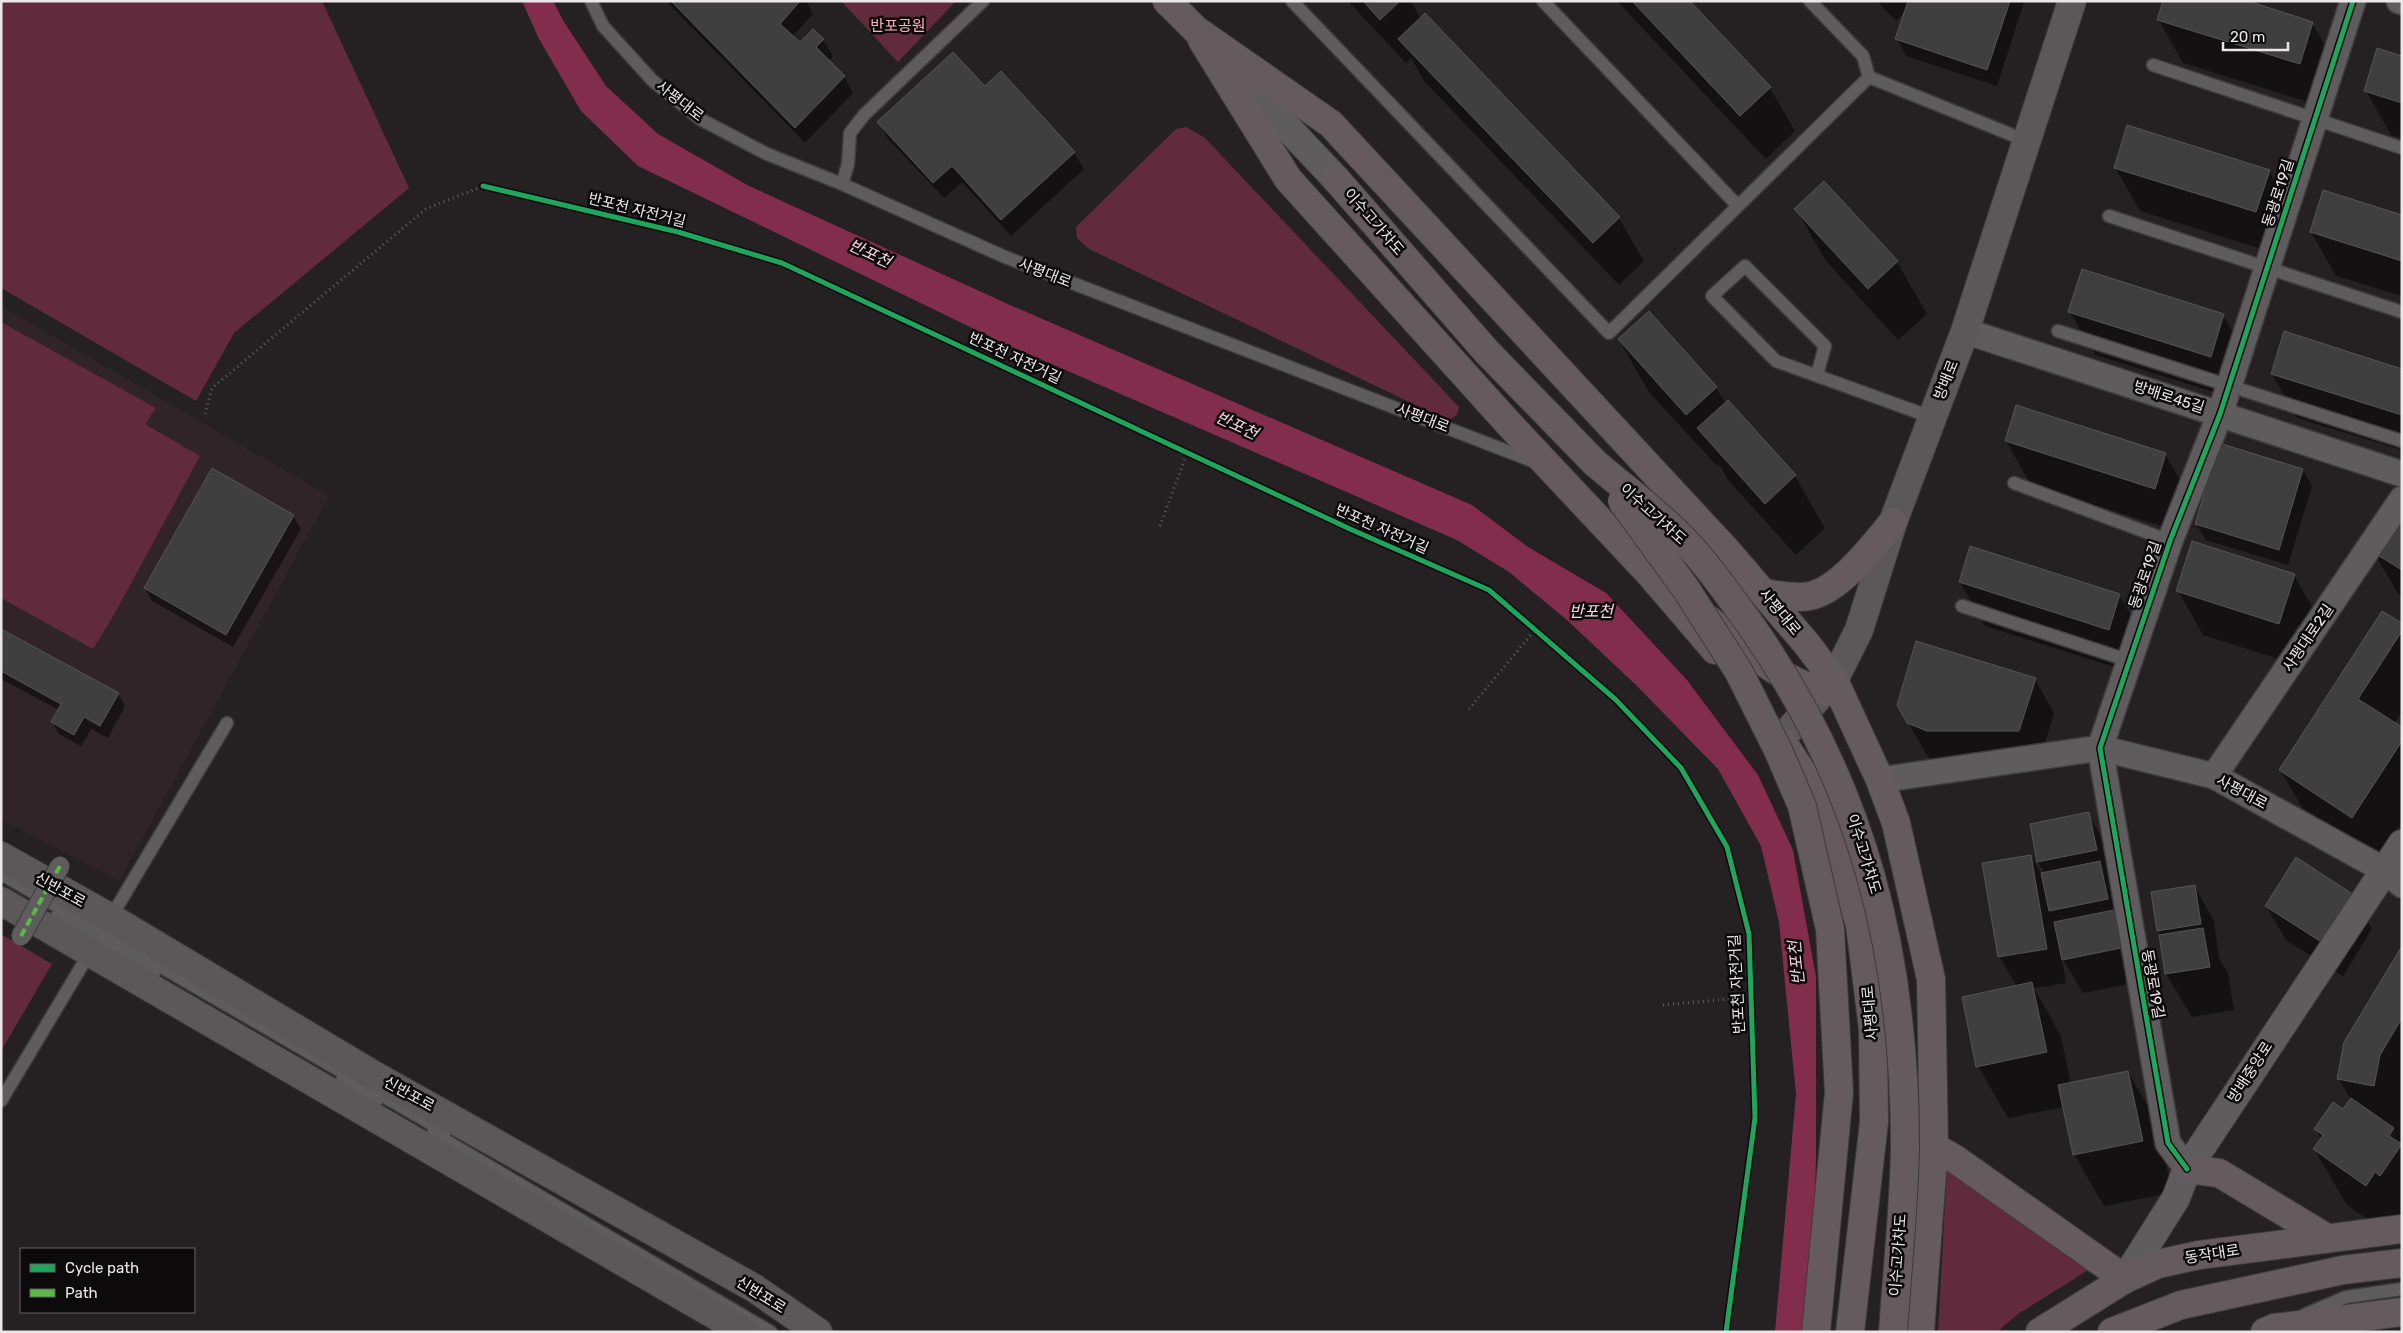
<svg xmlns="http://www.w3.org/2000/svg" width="2403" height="1333" font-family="Rubik,'Noto Sans KR',sans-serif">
	<rect width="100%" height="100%" fill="#252122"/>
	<path fill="#302428" d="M1 306 329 496 119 881 1 819Z"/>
	<g fill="#622b3d">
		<path d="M1 1H322L409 188 234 333 196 401 1 288Z"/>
		<path d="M841 1H956L898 62Z"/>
		<path d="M1186 127 1205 138 1459 407 1457 415 1450 420 1441 417 1089 249 1077 238 1076 227 1176 129Z"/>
		<path d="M1 322 156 408 145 424 200 456 115 613 93 649 1 598Z"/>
		<path d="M1 934 52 964 1 1051Z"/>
		<path d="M1947 1167 2090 1269 2018 1314 1997 1332H1938Z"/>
	</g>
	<path fill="#822d4c" d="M522 1H553L564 22 606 86 658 134 749 186 1010 305 1472 505 1528 547 1606 593 1687 680 1758 775 1793 850 1816 977V1158L1811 1332H1775L1796 1094 1779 922 1761 846 1718 769 1637 686 1567 620 1509 572 1457 540 1001 342 638 166 581 111 539 39Z"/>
	<g fill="#0007">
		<path d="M666 1H806L813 14 792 37 800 43 823 40 833 56 828 61 844 76 853 93 805 143Z"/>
		<path d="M1348 1H1411L1421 19 1424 15 1619 218 1644 261 1619 285 1425 82 1411 58 1406 63Z"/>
		<path d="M1617 1H1689L1770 88 1795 131 1766 159Z"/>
		<path d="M1877 1H2023L2024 2 1997 86 1906 56 1897 39 1906 11 1896 21Z"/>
		<path d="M2158 19 2312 23 2337 66 2324 107 2183 63Z"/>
		<path d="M2402 57V138L2391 135 2366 91Z"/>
		<path d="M1001 73 1074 153 1084 169 1011 236 962 182 944 198 888 139 879 122 985 88Z"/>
		<path d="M2115 167 2269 171 2294 214 2281 255 2140 211Z"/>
		<path d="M1796 209 1897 262 1927 314 1898 340 1826 261Z"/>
		<path d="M2402 216V296L2336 276 2311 232Z"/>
		<path d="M2070 312 2223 315 2248 359 2236 399 2095 355Z"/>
		<path d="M1649 313 1716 388 1726 404 1728 402 1795 476 1825 528 1796 555 1728 480 1719 464 1717 466 1649 392 1619 340Z"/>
		<path d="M2402 370V450L2297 418 2272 374Z"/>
		<path d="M2006 441 2165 454 2190 497 2180 532 2031 485Z"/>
		<path d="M212 470 293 516 301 529 233 647 152 601 145 588Z"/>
		<path d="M2303 470 2312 486 2288 565 2206 540 2196 524Z"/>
		<path d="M2402 518V597L2398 594 2373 551Z"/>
		<path d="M2294 575 2319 619 2304 667 2203 635 2178 591Z"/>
		<path d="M1960 582 2119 595 2144 638 2133 673 1985 626Z"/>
		<path d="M2402 625V712L2394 724 2402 729V822L2377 860 2306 814 2280 770Z"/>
		<path d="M1 630 118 693 125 706 108 738 91 729 81 746 59 734 52 722 59 710 1 679Z"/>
		<path d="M2035 679 2054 713 2039 764H1948L1928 757 1908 722Z"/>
		<path d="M2088 814 2108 848 2140 982 2083 993 2062 958 2066 983 2034 988 2061 1036 2071 1084 2128 1072 2158 1124 2172 1193 2104 1206 2074 1154 2064 1107 2008 1118 1978 1066 2017 987 2000 957 1984 864 2031 856 2041 874 2045 873 2038 862Z"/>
		<path d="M2195 887 2214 921 2219 958 2228 973 2234 1010 2192 1017 2166 974 2162 936 2158 931Z"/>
		<path d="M2353 895 2372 929 2343 976 2286 940 2266 906Z"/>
		<path d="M2402 948V1140H2400L2402 1143V1236L2399 1241 2347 1205 2314 1149 2321 1139 2316 1129 2344 1111 2351 1100 2339 1079Z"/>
	</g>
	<g fill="#403f40" stroke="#555">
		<path d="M671 1H800L780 24 800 42 813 29 824 39 816 47 845 76 795 128Z"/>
		<path d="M1363 1H1400L1380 20Z"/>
		<path d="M1632 1H1690L1771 87 1740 116Z"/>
		<path d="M1908 1H2010L1987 70 1895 39Z"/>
		<path d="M2163 1H2248L2313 22 2300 64 2157 20Z"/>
		<path d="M1425 13 1620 217 1593 243 1398 39Z"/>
		<path d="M2377 48 2402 56V103L2364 91Z"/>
		<path d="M953 52 985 86 1001 71 1075 152 1001 220 952 166 933 183 877 122Z"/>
		<path d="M2127 125 2270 170 2256 212 2114 168Z"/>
		<path d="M1824 181 1898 261 1868 289 1794 209Z"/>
		<path d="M2323 190 2402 215V261L2310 232Z"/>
		<path d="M2082 269 2224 314 2211 357 2068 312Z"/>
		<path d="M1649 311 1717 387 1686 415 1618 339Z"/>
		<path d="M2284 331 2402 369V415L2271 374Z"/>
		<path d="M1728 400 1796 475 1765 504 1697 428Z"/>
		<path d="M2016 405 2166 453 2155 489 2005 441Z"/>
		<path d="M2219 443 2303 469 2279 550 2195 524Z"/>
		<path d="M212 468 294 515 226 635 144 588Z"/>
		<path d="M2402 516V570L2371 551Z"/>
		<path d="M2192 541 2295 574 2279 624 2176 591Z"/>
		<path d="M1970 546 2120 594 2109 630 1959 582Z"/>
		<path d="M2382 611 2402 623V631L2358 699 2402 727V741L2352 818 2279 770Z"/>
		<path d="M1 629 119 693 100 726 84 717 74 735 51 722 61 704 1 671Z"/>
		<path d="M1916 641 2036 678 2019 731H1927L1907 723 1897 705Z"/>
		<path d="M2089 812 2097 850 2037 862 2030 824Z"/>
		<path d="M2031 855 2047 949 1998 957 1982 863Z"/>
		<path d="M2296 857 2354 895 2323 943 2265 906Z"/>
		<path d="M2100 861 2108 899 2049 911 2041 873Z"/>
		<path d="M2195 885 2201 924 2157 931 2151 892Z"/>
		<path d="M2114 910 2121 948 2062 960 2054 922Z"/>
		<path d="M2203 928 2210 967 2165 974 2159 935Z"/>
		<path d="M2402 946V1018L2380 1055 2374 1086 2337 1079 2344 1042Z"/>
		<path d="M2032 982 2047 1052 1976 1067 1962 997Z"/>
		<path d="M2128 1071 2143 1141 2073 1155 2058 1085Z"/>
		<path d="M2351 1098 2394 1128 2389 1136 2402 1144 2380 1176 2375 1172 2366 1186 2313 1149 2323 1135 2314 1129 2333 1102 2343 1109Z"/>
	</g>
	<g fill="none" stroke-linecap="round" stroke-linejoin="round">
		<defs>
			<g id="service">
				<path d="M591 1 603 26 653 81 700 119 767 154 842 184 1005 257 1535 462"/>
				<path d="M1292 1 1609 333 1869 77 2027 141"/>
				<path d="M1543 1 1737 205"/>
				<path d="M1810 1 1863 56 1869 77"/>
				<path d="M2153 65 2402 148"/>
				<path d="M842 184 848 164 850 133 864 115 983 1"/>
				<path d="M2109 216 2402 312"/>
				<path d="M2058 331 2402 441"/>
				<path d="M1817 375 1825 346 1745 266 1712 296 1776 361 1931 417"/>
				<path d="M2014 483 2170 541"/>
				<path d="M1962 606 2130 661"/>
				<path d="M1 874 354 1079"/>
				<path d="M56 917 154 973"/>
				<path d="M342 1080 377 1100"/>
				<path d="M371 1089 445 1132"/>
				<path d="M1 1101 227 723"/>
				<path d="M433 1133 771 1332"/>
				<path d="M2304 1315 2346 1297 2402 1289"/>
			</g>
			<g id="minor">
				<path d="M2399 1 2402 2"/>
				<path d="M1965 331 2402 474"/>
				<path d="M2214 776 2402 499"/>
				<path d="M1880 780 2100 748 2214 776 2384 870 2402 885"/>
				<path d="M2187 1169 2168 1143 2100 748 2170 541 2220 414 2353 1"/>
			</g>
			<g id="tertiary">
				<path d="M1217 53 1336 179"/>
				<path d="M2125 1279 2176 1198 2187 1169 2402 844"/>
			</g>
			<g id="secondary">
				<path d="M1781 739 1834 680 1859 630 1893 522 1965 331 2072 1"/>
				<path d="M1 856 111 918 372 1074 754 1288 818 1332"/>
				<path d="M1 901 744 1332"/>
			</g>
			<g id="primary">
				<path d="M1167 1 1196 30 1331 124 1728 552 1806 643 1834 680 1880 780 1896 823 1931 979 1934 1147 1920 1332"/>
				<path d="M1202 40 1288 179 1510 425 1649 573 1715 650"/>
				<path d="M1336 179 1487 352 1595 463"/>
				<path d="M1763 593C1778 595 1795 599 1810 596 1840 590 1874 545 1893 522"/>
				<path d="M1705 617C1742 644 1780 682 1825 692"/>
				<path d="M1782 741 1824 806 1860 925 1873 1029 1874 1122 1850 1332"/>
				<path d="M1934 1147 1955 1159 2125 1279"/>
				<path d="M2187 1169 2219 1173 2327 1238"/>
				<path d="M2040 1332 2125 1279 2158 1264 2199 1255 2402 1229"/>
				<path d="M2112 1332 2181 1305 2343 1270 2402 1263"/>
				<path d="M2265 1332 2274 1328 2402 1312"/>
			</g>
		</defs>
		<use href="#service" stroke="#3e3b3c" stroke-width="15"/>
		<use href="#minor" stroke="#3e3b3c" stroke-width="28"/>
		<use href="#tertiary" stroke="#3e3b3c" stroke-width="30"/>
		<use href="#secondary" stroke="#3e3b3c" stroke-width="30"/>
		<use href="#primary" stroke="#3e3b3c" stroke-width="30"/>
		<g stroke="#625f60" stroke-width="3" stroke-dasharray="1 4" stroke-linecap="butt">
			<path d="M205 414 212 388 426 209 483 186"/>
			<path d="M1160 526 1187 453"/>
			<path d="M1469 709 1535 630"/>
			<path d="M1663 1005 1751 997"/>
		</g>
		<use href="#service" stroke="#5e5c5c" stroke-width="12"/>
		<use href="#minor" stroke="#5e5c5c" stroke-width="25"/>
		<use href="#tertiary" stroke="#5e5c5c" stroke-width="28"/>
		<use href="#secondary" stroke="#5c5759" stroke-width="28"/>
		<use href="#primary" stroke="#655b5e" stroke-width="28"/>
		<defs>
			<path id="pedestrian-bridge" d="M21 936 60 866"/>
			<g id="primary-bridge">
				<path d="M1595 463C1624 488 1657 512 1683 539 1709 566 1730 597 1752 627 1864 788 1905 953 1905 1148 1904 1209 1897 1271 1893 1332"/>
				<path d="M1622 501 1686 589 1739 672 1778 750 1802 806 1830 929 1839 1092 1816 1332"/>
			</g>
		</defs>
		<use href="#pedestrian-bridge" stroke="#3e3b3c" stroke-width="21" stroke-linecap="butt"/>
		<use href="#primary-bridge" stroke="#3e3b3c" stroke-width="30" stroke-linecap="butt"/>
		<use href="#pedestrian-bridge" stroke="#5e5c5c" stroke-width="19"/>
		<use href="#primary-bridge" stroke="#655b5e" stroke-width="28"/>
		<path stroke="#58b947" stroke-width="4" stroke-dasharray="8 4" stroke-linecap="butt" d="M21 936 60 866"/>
		<defs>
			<g id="cycleway">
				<path d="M483 186 678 232 782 263 1350 529 1489 590 1615 699 1681 768 1727 847 1749 934 1755 1118 1726 1332"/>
				<path d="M2187 1169 2168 1143 2100 748 2170 541 2220 414 2353 1"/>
			</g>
		</defs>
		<use href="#cycleway" stroke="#0d0a0b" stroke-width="8"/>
		<use href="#cycleway" stroke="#20a55d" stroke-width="5"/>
	</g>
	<g text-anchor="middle" stroke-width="5" stroke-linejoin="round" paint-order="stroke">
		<g font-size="15" fill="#feafc4" stroke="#0d0a0b">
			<text x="898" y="31">반포공원</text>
		</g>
		<g font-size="15" fill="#ebe7e8" stroke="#0d0a0b">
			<text transform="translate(680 101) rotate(38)" y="5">사평대로</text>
			<text transform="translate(2278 193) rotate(-72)" y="5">동광로19길</text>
			<text transform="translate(637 210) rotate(14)" y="5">반포천 자전거길</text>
			<text transform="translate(1374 222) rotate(49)" y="5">이수고가차도</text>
			<text transform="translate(1045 273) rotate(21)" y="5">사평대로</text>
			<text transform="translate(1015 358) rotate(25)" y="5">반포천 자전거길</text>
			<text transform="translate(1946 380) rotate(-68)" y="5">방배로</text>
			<text transform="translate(2169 397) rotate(18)" y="5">방배로45길</text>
			<text transform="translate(1423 418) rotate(21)" y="5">사평대로</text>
			<text transform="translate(1653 514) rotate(42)" y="5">이수고가차도</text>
			<text transform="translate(1382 529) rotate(24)" y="5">반포천 자전거길</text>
			<text transform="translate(2145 575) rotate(-71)" y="5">동광로19길</text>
			<text transform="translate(1780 612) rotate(50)" y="5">사평대로</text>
			<text transform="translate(2308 638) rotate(-56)" y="5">사평대로2길</text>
			<text transform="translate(2242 792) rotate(28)" y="5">사평대로</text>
			<text transform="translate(1864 854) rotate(73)" y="5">이수고가차도</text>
			<text transform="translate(60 890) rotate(29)" y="5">신반포로</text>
			<text transform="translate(1737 984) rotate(-93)" y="5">반포천 자전거길</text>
			<text transform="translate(2153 984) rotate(80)" y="5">동광로19길</text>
			<text transform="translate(1870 1013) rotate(-95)" y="5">사평대로</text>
			<text transform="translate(2250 1072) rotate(-57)" y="5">방배중앙로</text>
			<text transform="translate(409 1094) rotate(29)" y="5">신반포로</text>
			<text transform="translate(2212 1254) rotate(-9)" y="5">동작대로</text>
			<text transform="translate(1898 1255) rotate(-86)" y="5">이수고가차도</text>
			<text transform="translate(761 1295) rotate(32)" y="5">신반포로</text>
		</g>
		<g font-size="16" font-style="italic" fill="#f3d7de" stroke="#0d0a0b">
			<text transform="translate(870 253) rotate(25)" y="6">반포천</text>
			<text transform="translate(1237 425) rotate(25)" y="6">반포천</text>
			<text x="1591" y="617">반포천</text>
			<text transform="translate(1796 963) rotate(-96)" y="6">반포천</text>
		</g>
	</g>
	<rect width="2403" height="1333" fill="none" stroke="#ebe7e8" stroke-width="5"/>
	<rect x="20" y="1248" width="175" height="65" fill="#0d0a0b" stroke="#666263"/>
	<rect x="30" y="1264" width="25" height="8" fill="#20a55d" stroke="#666263"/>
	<text x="65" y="1273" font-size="15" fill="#ebe7e8">Cycle path</text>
	<rect x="30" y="1289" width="25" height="8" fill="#58b947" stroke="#666263"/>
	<text x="65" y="1298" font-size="15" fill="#ebe7e8">Path</text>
	<path d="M2223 42v8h65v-8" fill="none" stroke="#ebe7e8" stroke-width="2.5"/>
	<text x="2230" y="42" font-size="15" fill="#ebe7e8" stroke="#0d0a0b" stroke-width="4" paint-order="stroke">20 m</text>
</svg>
